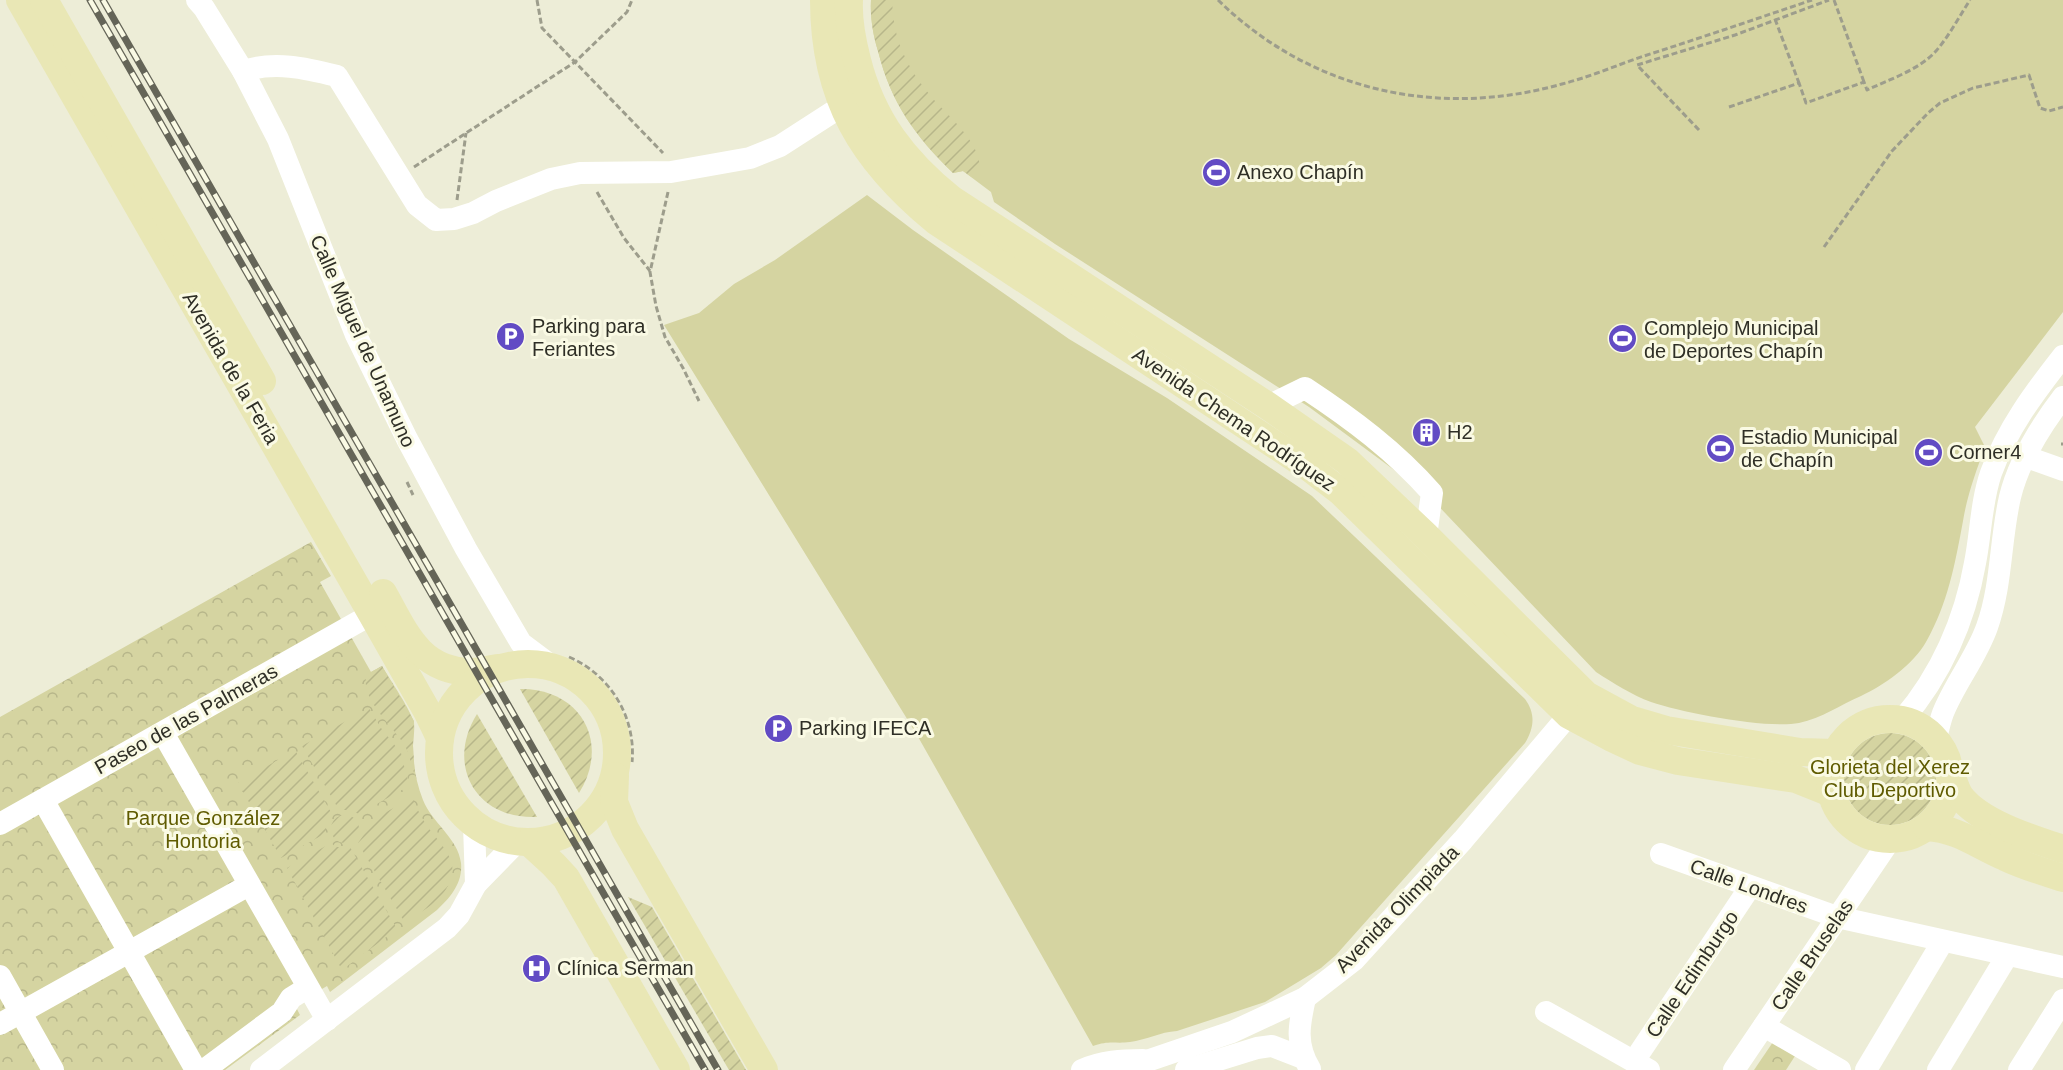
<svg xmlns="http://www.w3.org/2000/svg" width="2063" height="1070" font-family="Helvetica,sans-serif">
	<defs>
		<pattern id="park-crowns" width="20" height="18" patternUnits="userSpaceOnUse" patternTransform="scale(1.5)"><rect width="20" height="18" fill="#d5d4a1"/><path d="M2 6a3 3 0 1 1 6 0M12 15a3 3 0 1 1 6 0" fill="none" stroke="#b7b68a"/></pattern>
		<pattern id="garden-furrows" width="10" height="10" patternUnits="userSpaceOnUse" patternTransform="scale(1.5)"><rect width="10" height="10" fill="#d5d4a1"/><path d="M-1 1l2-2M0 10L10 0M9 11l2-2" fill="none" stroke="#b7b68a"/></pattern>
	</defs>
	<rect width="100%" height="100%" fill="#ededd7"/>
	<g fill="#d5d4a1">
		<path d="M871 0H2063V312L1975 427 1985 447C1976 471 1967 496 1963 521 1955 564 1948 603 1926 642 1913 665 1884 685 1861 696 1840 705 1822 718 1799 723 1767 729 1683 713 1651 702 1632 695 1613 683 1596 672L1428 495 1309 407 1055 244 994 202 991 192 963 171 953 173C915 136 891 103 878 51 873 35 870 17 871 0Z"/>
		<path d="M867 195 913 230 1069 339 1167 398 1312 496 1525 699C1536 714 1534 728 1525 743L1336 955 1321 968 1265 1002 1177 1031C1160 1032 1146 1040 1130 1042 1114 1044 1110 1040 1093 1046L917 735 664 325 699 313 734 284 775 260Z"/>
	</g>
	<g fill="url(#park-crowns)">
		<path d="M311 542 331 576 320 582 371 672 382 666C389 678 412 712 414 723 415 730 413 739 413 746 413 765 416 782 423 800 432 823 458 838 461 863 463 883 450 898 437 910L330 992 327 986 295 1005 300 1015 225 1070H0V717Z"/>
		<path d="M1773 1042 1795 1056 1786 1070H1754Z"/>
	</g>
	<g fill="url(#garden-furrows)">
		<path d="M871 0H892C893 21 896 40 906 59 913 74 924 88 935 101 949 116 976 140 979 161 980 168 977 173 973 178L963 171 953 173C915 136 891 103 878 51 873 35 870 16 871 0Z"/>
		<path d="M382 666 414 721 413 746 415 776C412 767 410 757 406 748 397 729 362 702 366 678L371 672Z"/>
		<path d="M520 689C580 688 611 742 579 793Z"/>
		<path d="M369 708 381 728 401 753 409 786 359 814 349 810H339L302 746Z"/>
		<path d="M477 714 537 817C476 820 445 765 477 714Z"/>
		<circle cx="1890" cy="779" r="46"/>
		<path d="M295 750 332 814 326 823V833L281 858 238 783Z"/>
		<path d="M412 798C417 808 421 817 427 826 444 849 466 865 442 895 433 906 417 914 405 923L358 843 365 833 364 824Z"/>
		<circle cx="345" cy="829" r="14"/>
		<path d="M331 843 336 847H350L397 929 342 970 287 868Z"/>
		<path d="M628 897 652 907 746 1070H729Z"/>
	</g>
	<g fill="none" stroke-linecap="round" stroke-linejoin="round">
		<g stroke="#9d9d8c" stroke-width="3" stroke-dasharray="6 3" stroke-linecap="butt">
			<path d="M537 0 542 28 663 153"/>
			<path d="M1218 0C1311 91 1438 119 1562 84 1590 77 1617 65 1644 56 1700 38 1756 19 1812 0"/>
			<path d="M1834 0 1864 82"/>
			<path d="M1775 19 1799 83"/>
			<path d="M1729 107 1799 83 1806 103 1864 82 1867 90C1890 79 1919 70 1936 51 1949 36 1959 17 1970 0"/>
			<path d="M1699 130 1637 65 1735 35 1829 0"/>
			<path d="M414 167 575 62 627 12 632 0"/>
			<path d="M597 192 624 238 650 271"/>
			<path d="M668 192 650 272 656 306 665 337 683 368 699 401"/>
			<path d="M457 200 466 133"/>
			<path d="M1824 247 1892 151 1928 113 1940 103 1973 88 2029 75 2040 108 2049 111 2063 107"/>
			<path d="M2061 444H2063"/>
			<path d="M407 482 413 495"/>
			<path d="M569 657C610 675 636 717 632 762"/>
		</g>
		<g stroke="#fff" stroke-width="22">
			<path d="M197 0 204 8 243 71 278 139 356 335 407 439 466 549 521 643 553 667"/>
			<path d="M243 71C275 61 305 68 337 76L417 205 436 220 454 219 473 213 496 201 551 179 580 173 671 172 750 158 780 146 842 106"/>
			<path d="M1268 406 1305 388C1352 419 1395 451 1432 493L1426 536"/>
			<path d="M2024 456 2063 470"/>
			<path d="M1903 719C1941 675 1965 620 1975 563 1981 533 1981 502 1991 473 2007 429 2034 393 2063 356"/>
			<path d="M163 733 327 1020"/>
			<path d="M1936 739C1938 730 1940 721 1943 713 1955 683 1976 658 1987 627 2002 585 2000 540 2010 497 2019 460 2040 427 2063 397"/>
			<path d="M43 800 196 1070"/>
			<path d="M0 824 372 614"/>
			<path d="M474 825 476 884"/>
			<path d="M1661 854 1837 917 2063 967"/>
			<path d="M0 976 53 1070"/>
			<path d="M1305 998C1299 1025 1295 1044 1310 1069"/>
			<path d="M1546 1012 1649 1070"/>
			<path d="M0 1024 249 885"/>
			<path d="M1764 1026 1840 1070"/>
			<path d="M1634 1061 1750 887"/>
			<path d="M204 1070 282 1012 291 998 307 988"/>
			<path d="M261 1070 447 928 459 915 476 884 517 842"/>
			<path d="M1082 1070C1102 1061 1122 1060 1143 1060"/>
			<path d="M1126 1070 1150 1060 1232 1032 1305 998 1354 960 1463 840 1579 703"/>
			<path d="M1186 1070 1257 1048 1272 1046 1303 1058"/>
			<path d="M1734 1070 1890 840"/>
			<path d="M1866 1070 1943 941"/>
			<path d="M1938 1070 2007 956"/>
			<path d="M2019 1070 2063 1000"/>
		</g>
		<g stroke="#e9e7b5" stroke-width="28">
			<path d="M20 0 372 614 427 711 440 738"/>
			<path d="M44 0 262 381"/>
			<path d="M824 0C824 98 862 160 936 221L1307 466 1341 492 1569 715 1610 737 1640 751 1678 761 1796 779 1831 793"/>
			<path d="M849 0C848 20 852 41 857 60 872 120 904 161 951 199L1268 406 1347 461 1426 536 1586 695 1632 720 1666 730 1800 752 1835 753"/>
			<path d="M383 593C405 632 419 671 471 672 480 672 490 669 499 668"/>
			<circle cx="528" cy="753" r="89"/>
			<circle cx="1890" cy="779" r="60"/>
			<path d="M1951 775C1954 782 1956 790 1960 796 1980 823 2033 839 2063 849"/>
			<path d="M615 776 614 802 625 829 764 1070"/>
			<path d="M1927 827C1958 829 1977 845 2005 857 2024 866 2044 872 2063 878"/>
			<path d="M529 842 553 864 566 878 676 1070"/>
		</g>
		<defs>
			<g id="rail">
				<path d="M90 0 705 1070"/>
				<path d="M103 0 718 1070"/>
			</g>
		</defs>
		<use href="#rail" stroke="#656558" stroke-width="7"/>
		<use href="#rail" stroke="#fafae4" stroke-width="4.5" stroke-dasharray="14" stroke-linecap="butt"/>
	</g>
	<defs>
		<symbol id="stadium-disc" viewBox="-11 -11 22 22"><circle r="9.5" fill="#624bc4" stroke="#fafae4"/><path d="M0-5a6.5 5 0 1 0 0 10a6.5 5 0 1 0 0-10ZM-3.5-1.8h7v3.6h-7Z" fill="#fff"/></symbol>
		<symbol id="parking-disc" viewBox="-11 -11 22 22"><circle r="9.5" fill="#624bc4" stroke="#fafae4"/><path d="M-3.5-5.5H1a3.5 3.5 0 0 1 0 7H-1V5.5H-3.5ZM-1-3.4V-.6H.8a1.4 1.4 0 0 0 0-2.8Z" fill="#fff"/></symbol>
		<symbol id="building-disc" viewBox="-11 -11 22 22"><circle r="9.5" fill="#624bc4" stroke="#fafae4"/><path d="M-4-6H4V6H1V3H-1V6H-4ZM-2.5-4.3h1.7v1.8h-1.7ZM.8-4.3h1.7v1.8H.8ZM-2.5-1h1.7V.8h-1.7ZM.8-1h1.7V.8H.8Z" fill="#fff"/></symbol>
		<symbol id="hospital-disc" viewBox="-11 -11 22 22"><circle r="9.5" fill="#624bc4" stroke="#fafae4"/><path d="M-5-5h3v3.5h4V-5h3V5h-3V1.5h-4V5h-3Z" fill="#fff"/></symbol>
	</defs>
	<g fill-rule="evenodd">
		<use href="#stadium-disc" x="1200" y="156" width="33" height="33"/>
		<use href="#parking-disc" x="494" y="320" width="33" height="33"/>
		<use href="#stadium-disc" x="1606" y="322" width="33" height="33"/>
		<use href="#building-disc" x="1410" y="416" width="33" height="33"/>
		<use href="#stadium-disc" x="1704" y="432" width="33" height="33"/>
		<use href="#stadium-disc" x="1912" y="436" width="33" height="33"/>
		<use href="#parking-disc" x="762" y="712" width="33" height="33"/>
		<use href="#hospital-disc" x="520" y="952" width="33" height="33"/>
	</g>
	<g text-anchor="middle" stroke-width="6" stroke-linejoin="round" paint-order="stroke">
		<g font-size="20" fill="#2f2f26" stroke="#fafae4" text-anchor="start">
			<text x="1237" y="179">Anexo Chapín</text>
			<text x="532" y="333">Parking para<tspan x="532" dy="23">Feriantes</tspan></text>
			<text x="1644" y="335">Complejo Municipal<tspan x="1644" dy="23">de Deportes Chapín</tspan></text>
			<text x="1447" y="439">H2</text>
			<text x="1741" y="444">Estadio Municipal<tspan x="1741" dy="23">de Chapín</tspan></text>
			<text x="1949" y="459">Corner4</text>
			<text x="799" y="735">Parking IFECA</text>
			<text x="557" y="975">Clínica Serman</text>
		</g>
		<g font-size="20" fill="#2f2f26" stroke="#fafae4">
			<text transform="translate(363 341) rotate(66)" y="7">Calle Miguel de Unamuno</text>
			<text transform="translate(231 368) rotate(60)" y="7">Avenida de la Feria</text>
			<text transform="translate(1234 419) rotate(34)" y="7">Avenida Chema Rodríguez</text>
			<text transform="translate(186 719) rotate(-29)" y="7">Paseo de las Palmeras</text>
			<text transform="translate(1749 886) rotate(20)" y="7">Calle Londres</text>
			<text transform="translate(1397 909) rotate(-46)" y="7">Avenida Olimpiada</text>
			<text transform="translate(1812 955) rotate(-56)" y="7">Calle Bruselas</text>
			<text transform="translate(1692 974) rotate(-56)" y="7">Calle Edimburgo</text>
		</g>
		<g font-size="20" fill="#5f5b00" stroke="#fafae4">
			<text x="1890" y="774">Glorieta del Xerez<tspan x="1890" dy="23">Club Deportivo</tspan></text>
			<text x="203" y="825">Parque González<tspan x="203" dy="23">Hontoria</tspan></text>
		</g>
	</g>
</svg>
